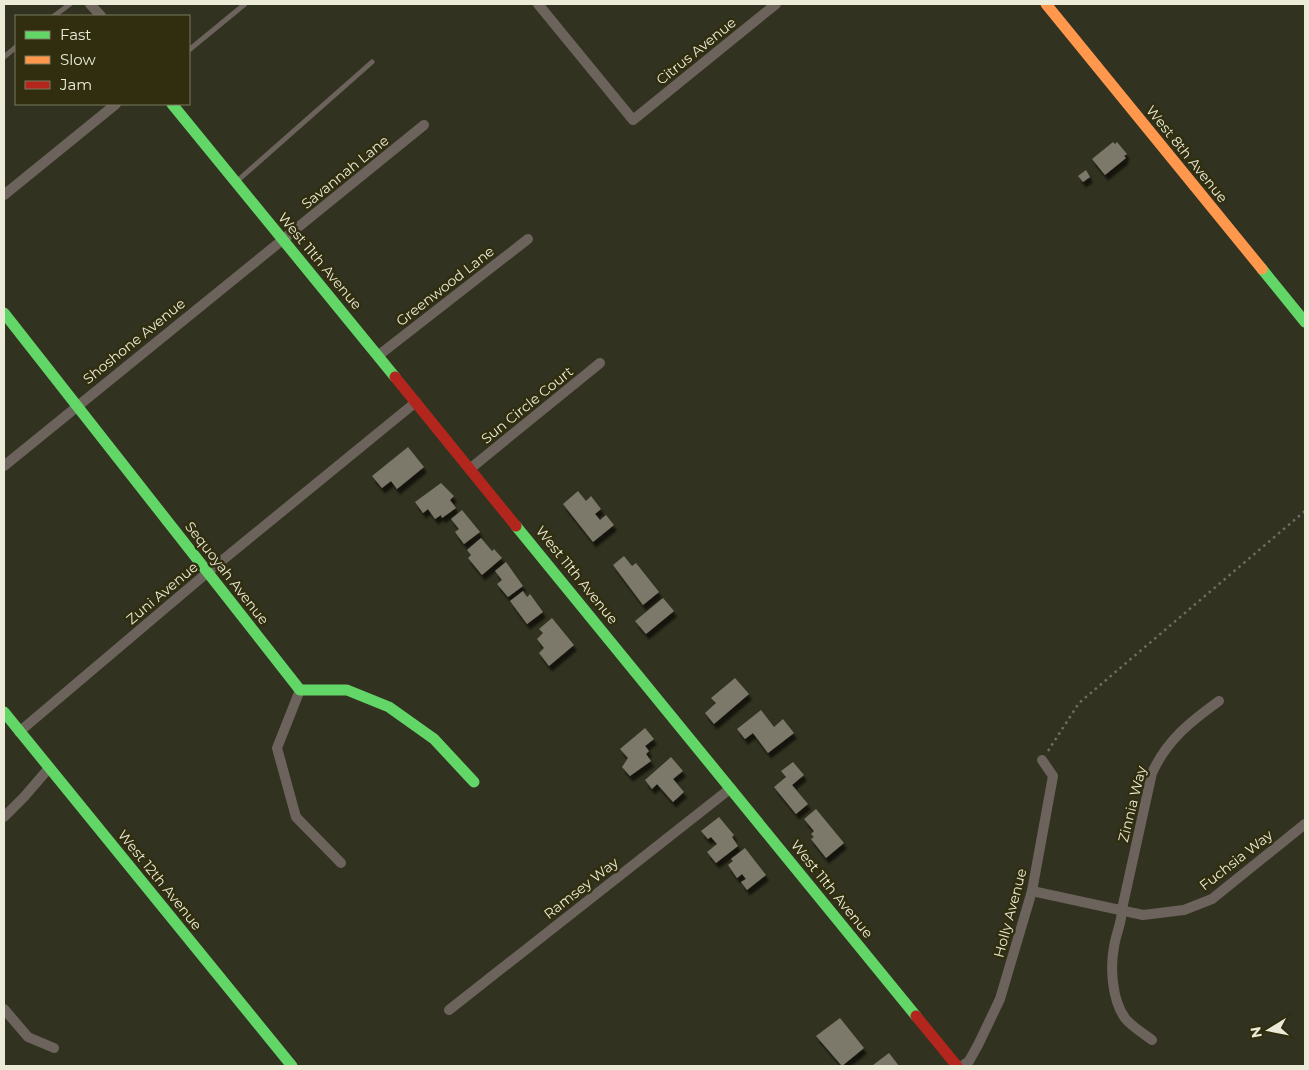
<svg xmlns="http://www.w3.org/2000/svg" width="1309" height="1070" font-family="Montserrat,sans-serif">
	<defs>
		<filter id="shadow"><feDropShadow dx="3" dy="5.5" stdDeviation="1" flood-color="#0009"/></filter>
	</defs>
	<rect width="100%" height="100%" fill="#323220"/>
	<g fill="#7c786a" filter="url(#shadow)">
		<path d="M1113 142 1115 144 1117 142 1127 154 1124 156 1126 158 1105 175 1092 159Z"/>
		<path d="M1086 170 1090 177 1083 182 1078 176Z"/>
		<path d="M408 447 424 467 397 489 391 481 382 488 372 476Z"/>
		<path d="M441 483 454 496 450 500 456 508 442 518 441 515 435 519 428 509 423 513 415 502Z"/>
		<path d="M578 491 586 501 591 496 601 509 595 514 600 520 606 515 614 525 593 542 563 504Z"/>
		<path d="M462 510 480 532 464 544 455 532 459 529 451 519Z"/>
		<path d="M481 538 492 551 494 549 502 558 482 575 468 558 471 555 467 550Z"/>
		<path d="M624 556 632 566 636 563 659 592 643 605 613 565Z"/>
		<path d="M506 562 523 586 508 597 497 584 502 580 495 571Z"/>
		<path d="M523 591 527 597 530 594 543 612 527 624 510 601Z"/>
		<path d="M663 598 674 611 646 634 635 621Z"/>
		<path d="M552 618 574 645 549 666 539 653 544 648 537 639 543 633 539 629Z"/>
		<path d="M735 678 749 694 714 724 705 713 716 703 711 698Z"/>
		<path d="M761 710 774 727 783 719 794 733 768 753 753 733 745 739 737 729Z"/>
		<path d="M645 728 654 739 645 746 649 751 646 754 651 761 630 776 622 767 628 758 620 749Z"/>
		<path d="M671 757 683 771 673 779 684 792 673 802 657 784 652 789 645 780Z"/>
		<path d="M793 762 804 775 792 785 808 804 796 814 774 787 786 777 781 771Z"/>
		<path d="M816 809 844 843 826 858 811 839 814 837 811 834 814 831 804 819Z"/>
		<path d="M719 817 734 835 732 837 738 846 716 863 707 852 717 844 711 837 708 839 701 831Z"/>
		<path d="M745 848 766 875 747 890 741 882 746 879 742 874 737 878 728 865 733 861 731 859Z"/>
		<path d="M840 1018 864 1048 842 1066 816 1036Z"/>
		<path d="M889 1053 899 1066H874L873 1065Z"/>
	</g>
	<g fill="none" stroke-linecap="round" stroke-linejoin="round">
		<path stroke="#726c63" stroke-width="2.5" stroke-dasharray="2.5 4" stroke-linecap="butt" d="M1048 751 1079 703 1305 511"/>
		<g stroke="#6c635c" stroke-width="5">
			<path d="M54 16 70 4"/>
			<path d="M189 50 245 4"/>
			<path d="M4 57 16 47"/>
			<path d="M236 182 372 62"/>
		</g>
		<g stroke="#6c635c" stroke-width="10">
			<path d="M90 4 101 16"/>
			<path d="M538 4 633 120 776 4"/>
			<path d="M4 195 116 104"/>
			<path d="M379 355 528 239"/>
			<path d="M4 466 424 125"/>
			<path d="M471 468 600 363"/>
			<path d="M300 690 277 748 296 817 341 863"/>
			<path d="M19 732 208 572 416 402"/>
			<path d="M4 817 24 797 49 768"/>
			<path d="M1032 891 1143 915 1184 910 1212 899 1305 824"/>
			<path d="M4 1009 28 1037 54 1048"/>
			<path d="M449 1010 731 788"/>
			<path d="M1152 1040C1144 1034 1131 1026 1125 1018 1112 1000 1110 968 1114 947 1116 933 1122 923 1122 909L1152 773C1167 740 1190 722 1219 701"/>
			<path d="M962 1066 969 1061 978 1045 1000 999 1032 891 1053 776 1042 760"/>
		</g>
		<g stroke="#63d668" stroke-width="11">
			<path d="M172 104 395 377"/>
			<path d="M1262 269 1305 322"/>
			<path d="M4 313 300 690H347L389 707 434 739 474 782"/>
			<path d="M516 526 916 1016"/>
			<path d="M4 712 292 1066"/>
		</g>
		<path stroke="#ff974d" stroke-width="11" d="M1046 4 1262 269"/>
		<g stroke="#b3261e" stroke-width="11">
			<path d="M395 377 516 526"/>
			<path d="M916 1016 957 1066"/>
		</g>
	</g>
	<g text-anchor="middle" stroke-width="5" stroke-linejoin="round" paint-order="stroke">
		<g font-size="14" fill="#ebebd8" stroke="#302e0e">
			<text transform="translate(696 51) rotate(-39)" y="5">Citrus Avenue</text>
			<text transform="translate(1187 154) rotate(51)" y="5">West 8th Avenue</text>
			<text transform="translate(345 172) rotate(-39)" y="5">Savannah Lane</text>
			<text transform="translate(320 261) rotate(50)" y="5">West 11th Avenue</text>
			<text transform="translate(445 286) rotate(-38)" y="5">Greenwood Lane</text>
			<text transform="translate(134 341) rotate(-39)" y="5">Shoshone Avenue</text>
			<text transform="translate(527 405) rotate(-39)" y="5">Sun Circle Court</text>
			<text transform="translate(227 573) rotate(52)" y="5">Sequoyah Avenue</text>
			<text transform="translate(577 575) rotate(51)" y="5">West 11th Avenue</text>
			<text transform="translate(162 593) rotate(-40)" y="5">Zuni Avenue</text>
			<text transform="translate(1132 804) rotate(-76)" y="5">Zinnia Way</text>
			<text transform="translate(1236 860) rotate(-38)" y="5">Fuchsia Way</text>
			<text transform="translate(160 880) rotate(51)" y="5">West 12th Avenue</text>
			<text transform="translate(581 888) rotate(-38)" y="5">Ramsey Way</text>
			<text transform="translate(832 889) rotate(51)" y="5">West 11th Avenue</text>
			<text transform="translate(1010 913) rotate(-75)" y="5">Holly Avenue</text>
		</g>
	</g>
	<rect width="1309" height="1070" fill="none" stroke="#ebebd8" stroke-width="10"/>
	<rect x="15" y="15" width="175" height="90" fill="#302e0e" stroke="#7b7a5f"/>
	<rect x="25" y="31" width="25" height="8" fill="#63d668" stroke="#7b7a5f"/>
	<text x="60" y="40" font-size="15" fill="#ebebd8">Fast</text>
	<rect x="25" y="56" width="25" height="8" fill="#ff974d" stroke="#7b7a5f"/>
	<text x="60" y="65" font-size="15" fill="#ebebd8">Slow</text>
	<rect x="25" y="81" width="25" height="8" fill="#b3261e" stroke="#7b7a5f"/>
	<text x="60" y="90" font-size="15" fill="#ebebd8">Jam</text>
	<g transform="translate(1269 1030) rotate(260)" stroke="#302e0e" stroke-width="4" paint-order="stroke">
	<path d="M0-4L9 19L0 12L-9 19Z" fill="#ebebd8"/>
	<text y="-8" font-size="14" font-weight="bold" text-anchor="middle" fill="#ebebd8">N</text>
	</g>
</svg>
